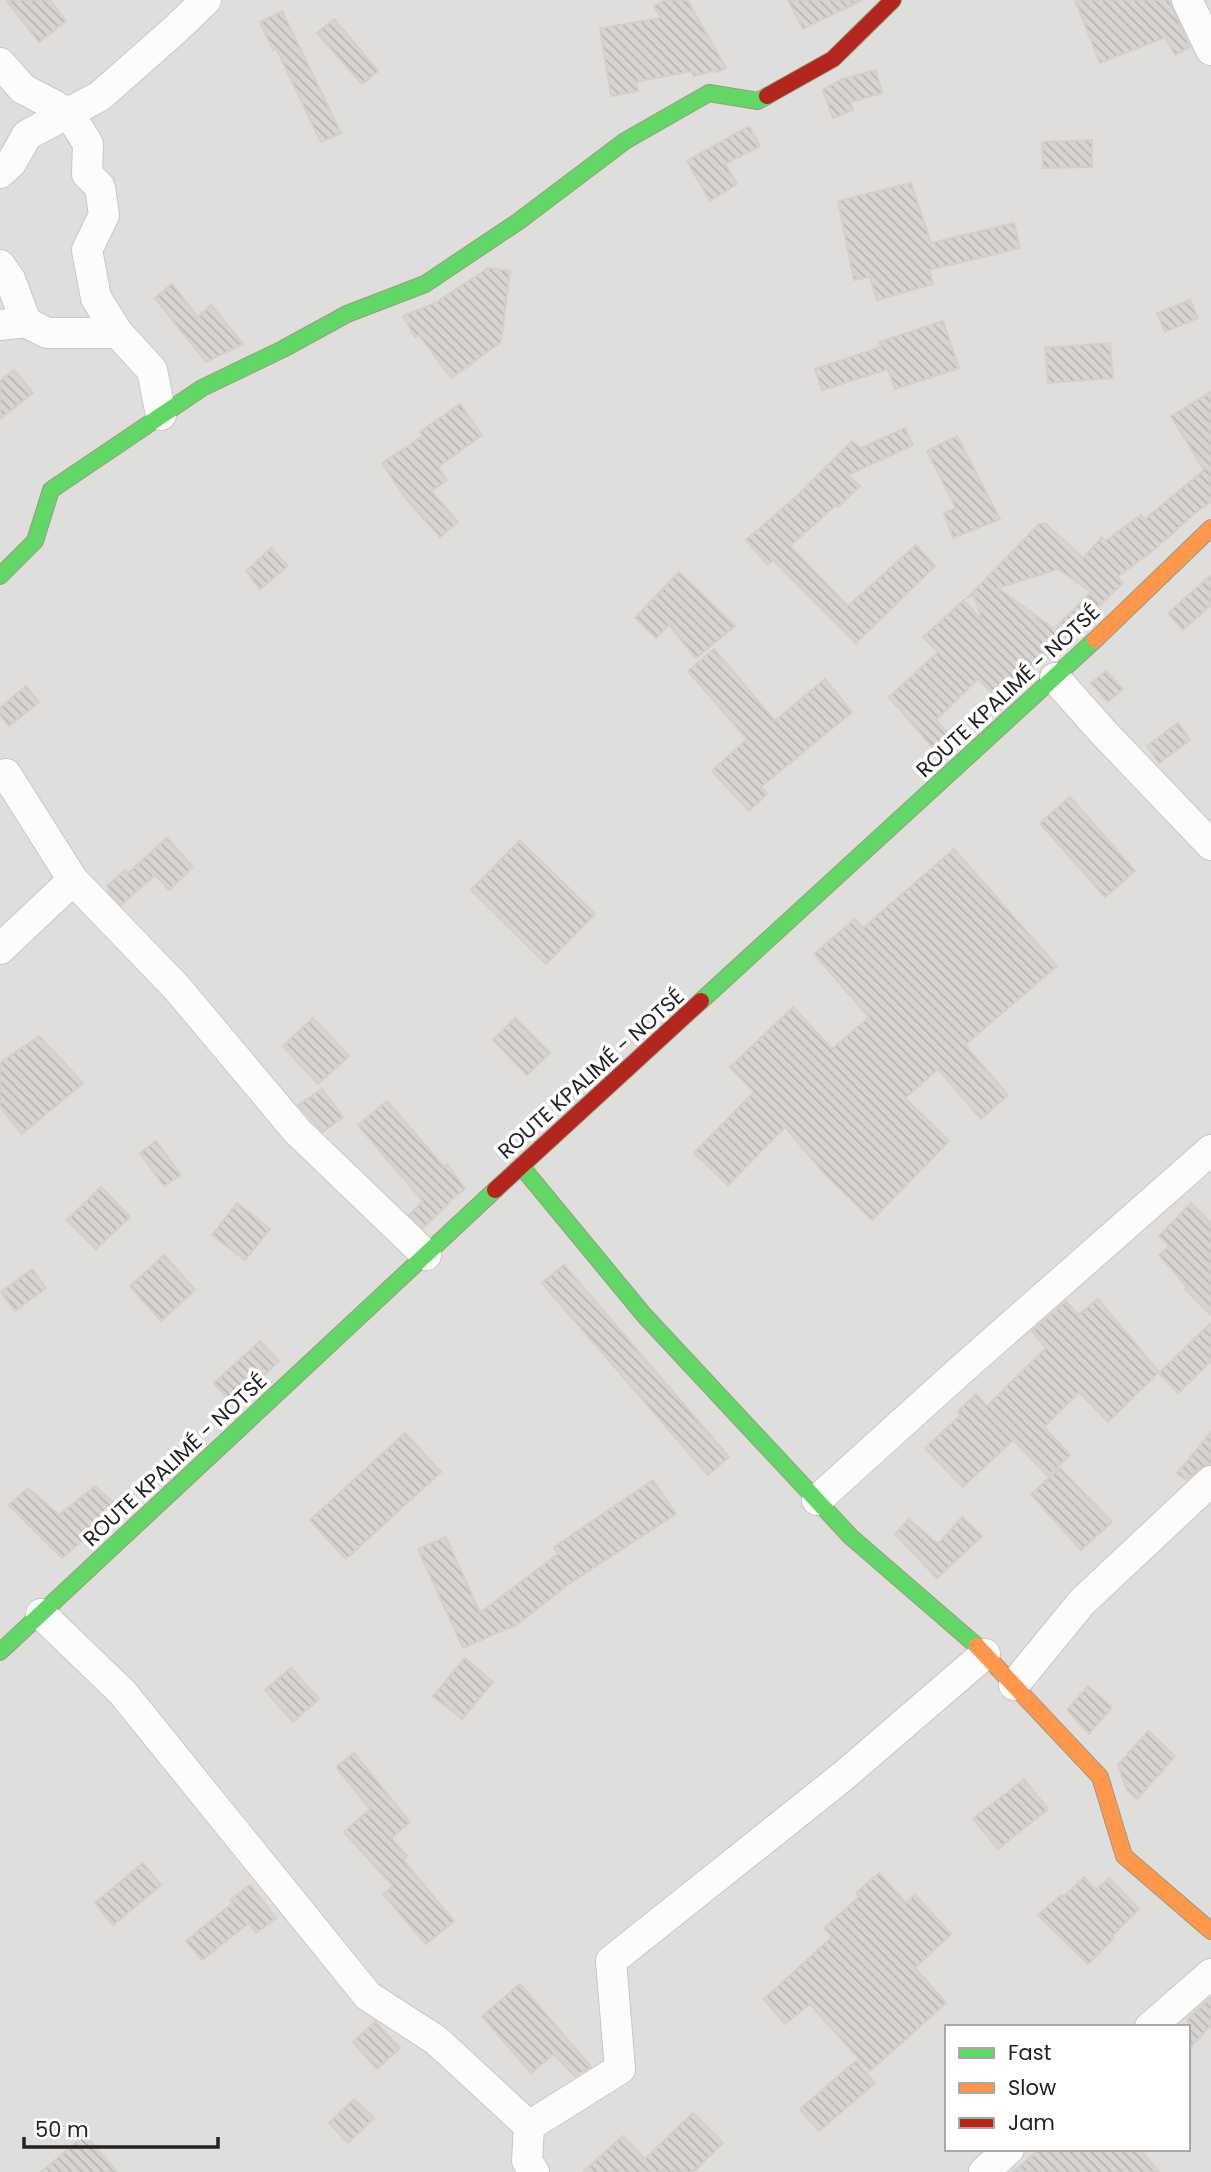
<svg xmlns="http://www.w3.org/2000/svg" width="1211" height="2172" font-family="Poppins,sans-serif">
	<defs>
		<pattern id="building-back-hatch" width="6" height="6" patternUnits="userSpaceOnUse" patternTransform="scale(1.75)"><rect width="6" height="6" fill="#d7d4d2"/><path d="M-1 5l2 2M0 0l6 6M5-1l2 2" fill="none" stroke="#b8b6b4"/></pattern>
	</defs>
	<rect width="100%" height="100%" fill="#f0eeeb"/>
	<path fill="#dfdedc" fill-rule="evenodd" d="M0 0H1211V2172H0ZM947 2027H1188V2149H947Z"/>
	<g fill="url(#building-back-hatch)" stroke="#d3d0cc" stroke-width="2" fill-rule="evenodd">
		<path d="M6 0H50L66 21 39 42Z"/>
		<path d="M665 0H687L726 68 718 72 712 71 694 76 691 71 636 82 638 91 611 96 600 28 661 18 654 6Z"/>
		<path d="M788 0H862L803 29Z"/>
		<path d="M1075 0H1169L1190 47 1175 55 1165 37 1100 63Z"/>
		<path d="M282 11 341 133 321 142 276 48 273 50 260 22Z"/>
		<path d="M334 19 378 71 362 84 317 33Z"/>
		<path d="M876 70 882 93 850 102 853 110 833 118 823 90 842 79Z"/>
		<path d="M749 126 760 146 725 164 737 184 710 201 687 161Z"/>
		<path d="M1092 140V167L1043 168 1042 142Z"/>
		<path d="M911 183 931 243 1014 223 1020 248 929 270 933 284 877 300 870 277 854 280 838 201Z"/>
		<path d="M488 268 510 271 501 342 451 378 419 335 415 337 403 316 437 302Z"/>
		<path d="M172 284 198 317 211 305 243 344 206 362 155 298Z"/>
		<path d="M1190 300 1198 318 1165 332 1157 313Z"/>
		<path d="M943 321 959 368 895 389 888 369 822 390 815 369 881 347 879 342Z"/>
		<path d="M1110 343 1113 378 1048 383 1045 348Z"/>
		<path d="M14 370 33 393 0 419V381Z"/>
		<path d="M1211 392V502L1196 512 1155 549 1117 577 1123 583 999 700 978 679 936 720 950 736 934 749 889 697 938 652 923 637 964 600 983 622 974 596 967 598 1039 524H1046L1083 558 1102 537 1105 541 1141 515 1144 520 1204 470 1171 416ZM1058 569 1091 592 1056 627 1065 637 998 588Z"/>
		<path d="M460 404 482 435 438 467 447 480 431 491 458 522 440 537 407 500 382 463 423 436 420 432Z"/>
		<path d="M905 428 913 445 848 475 860 486 838 507 836 505 790 546 848 606 916 545 935 566 856 643 773 560 768 565 746 540 798 495 852 441 861 448Z"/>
		<path d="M957 436 1000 519 953 538 944 513 956 508 927 451Z"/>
		<path d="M271 548 288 566 260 589 246 571Z"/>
		<path d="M679 572 735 626 696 658 669 625 656 638 635 618Z"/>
		<path d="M1211 575V605L1183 630 1168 613Z"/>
		<path d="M714 649 775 721 825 679 852 712 761 787 767 794 749 811 712 771 747 739 688 671Z"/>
		<path d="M1106 671 1123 689 1108 702 1091 683Z"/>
		<path d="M26 686 39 702 9 726 0 715V708Z"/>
		<path d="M1178 723 1190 740 1159 763 1147 746Z"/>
		<path d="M1070 797 1135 871 1105 897 1040 823Z"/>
		<path d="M167 838 193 867 169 890 155 875 121 905 108 892 110 890 107 886 125 870 128 873Z"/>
		<path d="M520 840 595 914 546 964 471 890Z"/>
		<path d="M954 849 1057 966 965 1045 1008 1095 981 1119 938 1069 905 1098 949 1141 872 1220 823 1172 785 1127 728 1185 694 1153 754 1092 730 1067 793 1007 832 1049 869 1017 814 954 855 919 863 928Z"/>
		<path d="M313 1018 349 1056 318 1084 283 1046Z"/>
		<path d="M515 1018 550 1053 527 1075 493 1040Z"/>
		<path d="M39 1036 83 1083 22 1134 0 1107V1063Z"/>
		<path d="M322 1089 343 1117 323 1132 298 1105Z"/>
		<path d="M387 1101 444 1167 447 1164 465 1189 449 1201 450 1202 423 1228 409 1215 423 1201 358 1125Z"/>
		<path d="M156 1141 181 1175 164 1186 140 1153Z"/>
		<path d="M101 1187 130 1217 96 1249 67 1220Z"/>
		<path d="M237 1203 270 1229 245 1260 212 1235Z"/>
		<path d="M1191 1203 1211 1223V1315L1185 1289 1187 1287 1159 1255 1169 1246 1159 1236Z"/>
		<path d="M164 1255 195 1290 161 1321 130 1286Z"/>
		<path d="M564 1265 729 1457 708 1475 542 1283Z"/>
		<path d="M32 1269 46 1288 15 1311 1 1292Z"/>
		<path d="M1098 1299 1159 1372 1108 1422 1079 1392 1044 1427 1070 1455 1048 1476 1013 1440 963 1487 925 1448 961 1415 958 1411 976 1394 987 1406 1046 1348 1032 1331 1066 1301 1078 1315Z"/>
		<path d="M1211 1323V1361L1178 1393 1159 1373Z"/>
		<path d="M260 1341 279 1361 233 1404 214 1383Z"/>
		<path d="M1211 1432V1464L1200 1468 1186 1480 1177 1473Z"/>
		<path d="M405 1433 441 1472 346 1559 310 1520Z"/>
		<path d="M1060 1468 1112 1522 1081 1550 1031 1494Z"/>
		<path d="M653 1480 676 1514 570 1583 518 1624 463 1648 418 1549 446 1537 480 1613 558 1554 554 1547Z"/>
		<path d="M95 1486 120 1509 62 1558 9 1505 28 1488 59 1515Z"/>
		<path d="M962 1517 982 1536 937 1578 895 1534 909 1519 938 1544Z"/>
		<path d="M465 1658 493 1682 462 1719 433 1696Z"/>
		<path d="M291 1668 319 1699 293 1722 265 1690Z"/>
		<path d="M1088 1686 1112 1707 1089 1734 1067 1710Z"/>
		<path d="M1148 1731 1175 1756 1137 1799 1127 1790 1118 1765Z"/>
		<path d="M354 1753 410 1822 391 1838 407 1856 403 1860 454 1921 426 1944 383 1894 393 1886 344 1832 370 1809 336 1767Z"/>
		<path d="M1024 1779 1048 1809 998 1849 973 1819Z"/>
		<path d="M143 1863 161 1885 113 1925 95 1903Z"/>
		<path d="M879 1873 906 1903 915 1895 951 1934 915 1968 946 2003 870 2071 810 2004 785 2024 764 1999 832 1937 824 1928 859 1897 856 1893Z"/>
		<path d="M1084 1877 1096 1890 1109 1878 1139 1909 1112 1936 1114 1938 1088 1964 1038 1915 1061 1895 1063 1897Z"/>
		<path d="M250 1885 276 1918 256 1933 249 1923 202 1960 186 1941 233 1903 230 1900Z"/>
		<path d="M520 1984 591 2067 575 2076 554 2054 531 2073 482 2016Z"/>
		<path d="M1211 1997V2025L1188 2050V2019Z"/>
		<path d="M375 2022 400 2048 377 2069 353 2042Z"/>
		<path d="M856 2061 875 2083 819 2131 800 2109Z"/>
		<path d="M354 2099 374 2118 348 2143 329 2123Z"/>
		<path d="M693 2113 723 2143 693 2172H583L623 2136 645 2159Z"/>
		<path d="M85 2135 117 2172H41Z"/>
		<path d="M1040 2149H1140L1159 2172H1013Z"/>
	</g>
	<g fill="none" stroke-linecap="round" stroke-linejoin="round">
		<defs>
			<g id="street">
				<path d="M1187 0 1211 50"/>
				<path d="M0 63 23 89 69 113 88 144 87 174 100 187 104 215 87 250 96 298 118 333"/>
				<path d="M0 173 11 163 27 135 100 96 177 28 206 0"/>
				<path d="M0 265 10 279 26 322"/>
				<path d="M0 325 26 322 47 333H118L152 370 161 415"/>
				<path d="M1055 678 1103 732 1211 845"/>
				<path d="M6 774 73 880 177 988 297 1131 426 1255"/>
				<path d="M0 949 73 880"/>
				<path d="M817 1500 953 1377 1211 1150"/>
				<path d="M41 1614 122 1692 368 1996 436 2040 529 2126 527 2161 534 2172"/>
				<path d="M1014 1685 1082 1602 1211 1481"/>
				<path d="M1150 2027 1211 1974"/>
				<path d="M529 2126 620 2069 611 1961 842 1777 985 1654"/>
				<path d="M984 2172 1009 2149"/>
			</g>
			<g id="fast">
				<path d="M0 576 35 541 51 490 202 388 283 349 347 314 425 284 519 221 625 141 709 93 758 101 767 96"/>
				<path d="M701 1001 1095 640"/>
				<path d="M521 1166 644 1315 851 1537 977 1646"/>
				<path d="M0 1652 495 1190"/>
			</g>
			<g id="slow">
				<path d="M1095 640 1211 528"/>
				<path d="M977 1646 1100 1777 1124 1856 1211 1931"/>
			</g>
			<g id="jam">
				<path d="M767 96 833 59 893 0"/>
				<path d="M495 1190 701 1001"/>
			</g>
		</defs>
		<use href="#street" stroke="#c9c8c7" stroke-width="32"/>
		<use href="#fast" stroke="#999a82" stroke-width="18"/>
		<use href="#slow" stroke="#999a82" stroke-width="18"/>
		<use href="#jam" stroke="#999a82" stroke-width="18"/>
		<use href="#street" stroke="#fdfcfc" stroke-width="30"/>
		<use href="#fast" stroke="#63d668" stroke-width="16"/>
		<use href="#slow" stroke="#ff974d" stroke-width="16"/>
		<use href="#jam" stroke="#b3261e" stroke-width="16"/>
	</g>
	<g text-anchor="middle" stroke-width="7" stroke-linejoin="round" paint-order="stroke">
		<g font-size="21" fill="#222" stroke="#fff">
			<text transform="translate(1008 691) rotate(-43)" y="7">ROUTE KPALIMÉ - NOTSÉ</text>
			<text transform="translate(591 1074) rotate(-42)" y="7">ROUTE KPALIMÉ - NOTSÉ</text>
			<text transform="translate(175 1460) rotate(-43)" y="7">ROUTE KPALIMÉ - NOTSÉ</text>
		</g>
	</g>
	<rect x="945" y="2025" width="245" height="126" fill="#ffffff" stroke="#a7a7a7" stroke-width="2"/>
	<rect x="959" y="2048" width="35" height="10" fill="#63d668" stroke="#a7a7a7" stroke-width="2"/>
	<text x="1008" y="2060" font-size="21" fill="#222222">Fast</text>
	<rect x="959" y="2083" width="35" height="10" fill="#ff974d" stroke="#a7a7a7" stroke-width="2"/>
	<text x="1008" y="2095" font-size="21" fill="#222222">Slow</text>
	<rect x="959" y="2118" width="35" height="10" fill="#b3261e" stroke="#a7a7a7" stroke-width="2"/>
	<text x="1008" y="2130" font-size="21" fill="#222222">Jam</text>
	<path d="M24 2137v10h194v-10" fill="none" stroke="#222222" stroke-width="3.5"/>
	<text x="35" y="2137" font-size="21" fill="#222222" stroke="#ffffff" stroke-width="5" paint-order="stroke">50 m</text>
</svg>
